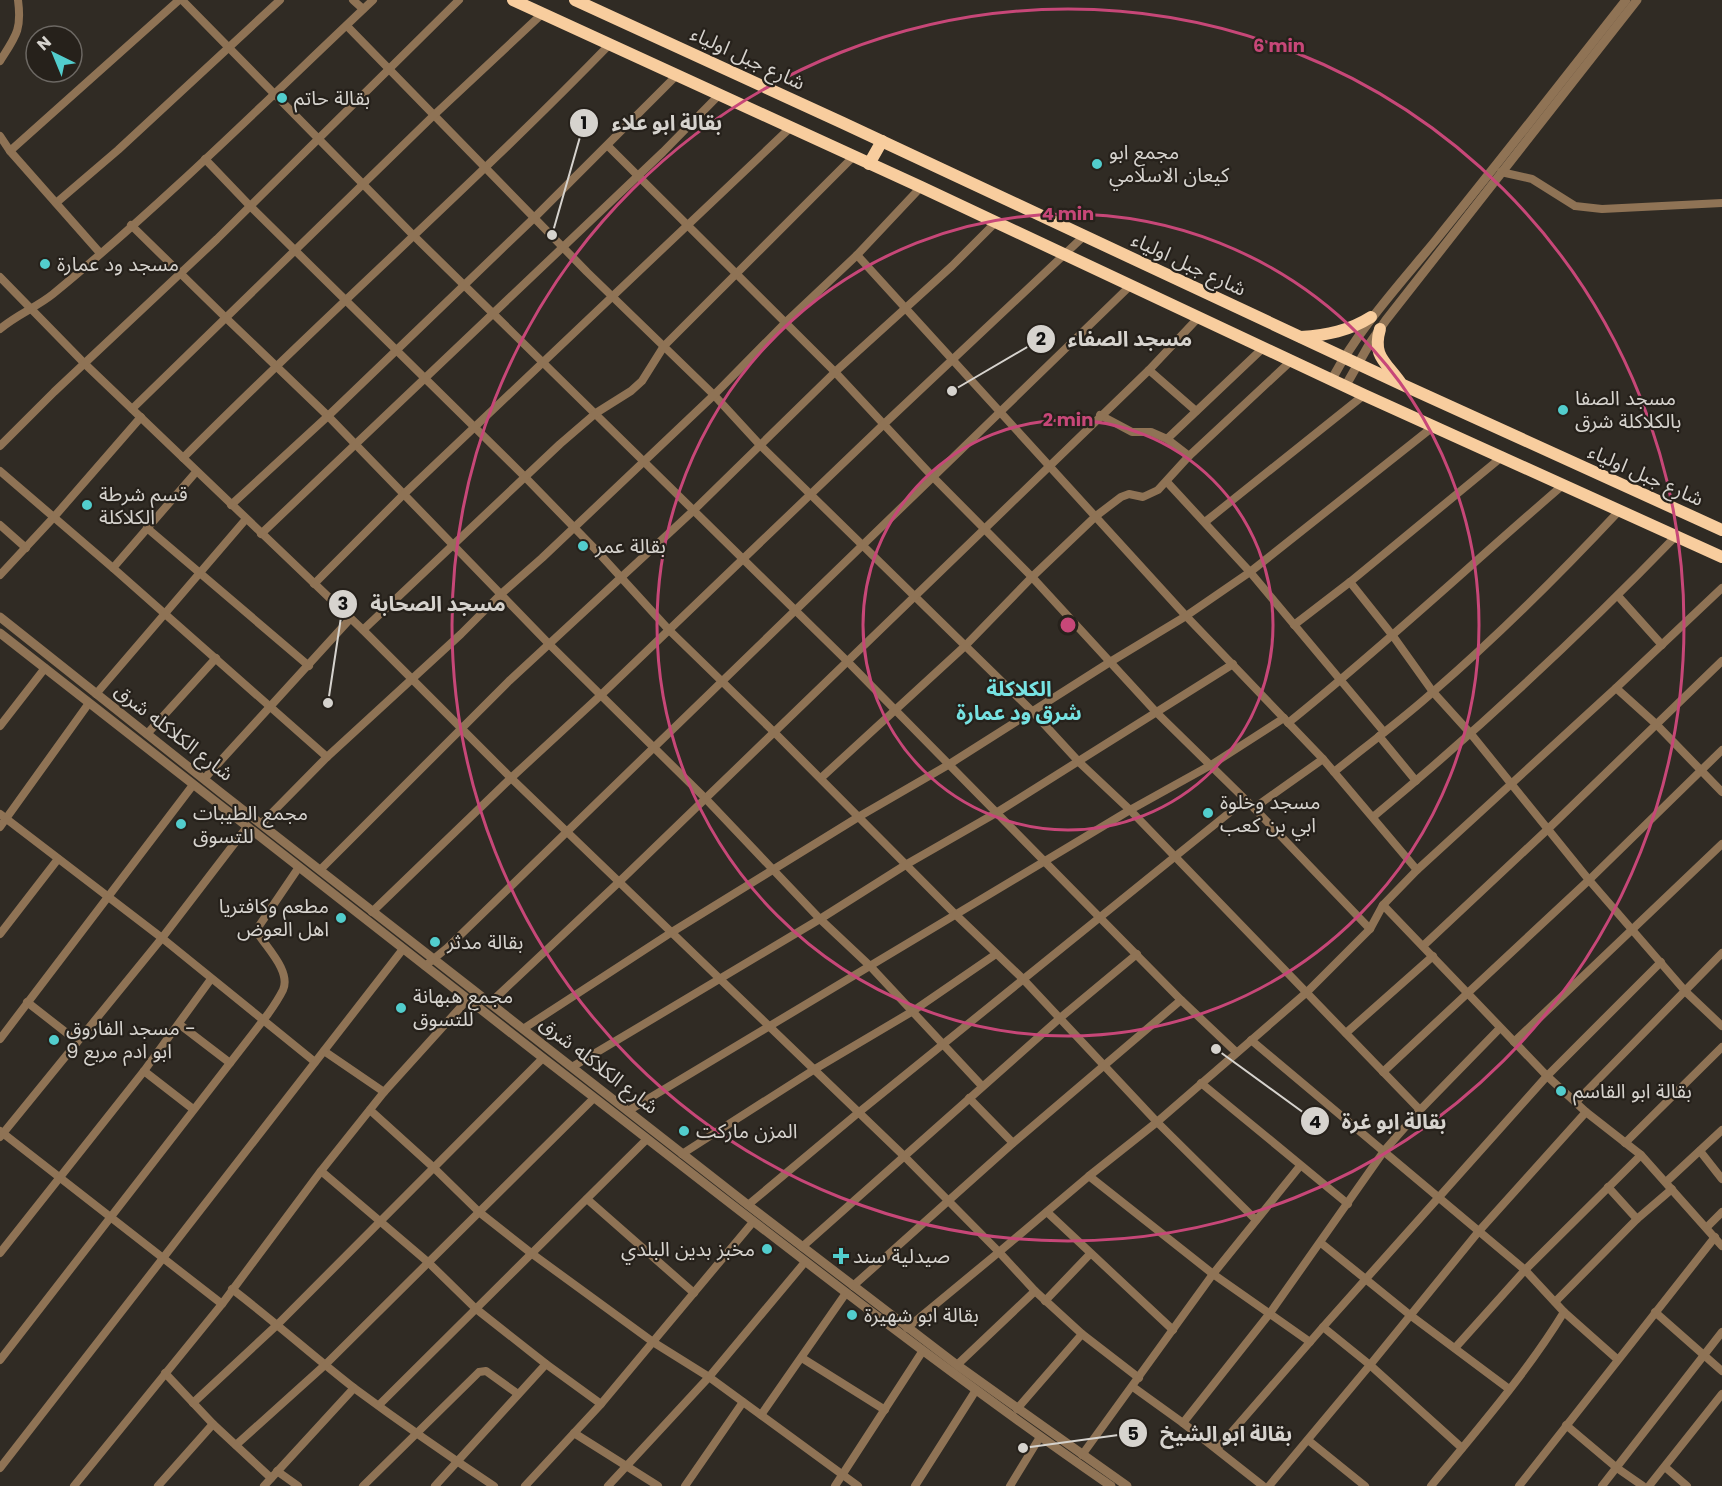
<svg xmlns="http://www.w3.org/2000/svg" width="1722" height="1486" font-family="Poppins,'Noto Sans Arabic',sans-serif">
	<rect width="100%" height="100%" fill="#302b24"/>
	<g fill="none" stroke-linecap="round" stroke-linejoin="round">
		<g stroke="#8f7355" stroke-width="8">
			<path d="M182 0 413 235 847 661 1181 1000 1236 1052"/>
			<path d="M353 0 363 9"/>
			<path d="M347 26 587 272 714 395 760 445 1032 711 1079 762 1130 810 1420 1110"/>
			<path d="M0 61C16 36 22 30 18 0"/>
			<path d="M0 136 10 151 100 253"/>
			<path d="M608 146 835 372 932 476 1032 577 1156 712 1254 808 1370 929"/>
			<path d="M10 151 179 0"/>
			<path d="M205 159 250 206 524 476 596 550 669 630 774 732 955 914 1023 979 1157 1122 1256 1220"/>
			<path d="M1501 172 1532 179 1575 206 1602 209 1722 203"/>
			<path d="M56 203 118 150 280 0"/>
			<path d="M131 225 226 318 328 416 549 644 705 798 820 919 870 966 982 1086"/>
			<path d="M857 255 1186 616 1323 759 1417 870"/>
			<path d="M0 277 85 364 363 630 511 778 903 1155 999 1252 1035 1291 1082 1334 1139 1378"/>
			<path d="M0 329C16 315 37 307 53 294 165 202 268 99 373 0"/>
			<path d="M1149 370 1196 411"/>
			<path d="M132 409 433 116 543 13"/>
			<path d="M1100 415 1132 432H1151L1167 439 1189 456"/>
			<path d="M1167 439 1263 348"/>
			<path d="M0 446 54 392 217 239 459 0"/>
			<path d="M183 458C323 317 472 186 610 44"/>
			<path d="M0 471 113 568 327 757"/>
			<path d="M1167 482 1250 572 1384 732"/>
			<path d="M231 505 328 416 534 218 677 75"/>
			<path d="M1205 522 1364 395"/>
			<path d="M0 525 26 548"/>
			<path d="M147 528 309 666"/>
			<path d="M261 534 663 152 719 95"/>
			<path d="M113 568 196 472"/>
			<path d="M0 575 54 517 141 417"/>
			<path d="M1350 582 1393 636 1433 692 1471 734 1589 880 1686 992 1722 1026"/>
			<path d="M314 584 404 494 790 128"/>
			<path d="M1618 596 1662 645"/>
			<path d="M1294 625 1350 582 1503 456"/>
			<path d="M363 630 560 444 596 413 631 391 642 381 664 346 854 156"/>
			<path d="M1616 688 1656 724 1722 792"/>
			<path d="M96 694 246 519"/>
			<path d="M1288 723C1383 647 1471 564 1563 485"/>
			<path d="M0 726 45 668"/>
			<path d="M147 734 216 658"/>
			<path d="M1379 736 1416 781"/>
			<path d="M1334 772C1367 745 1402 720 1434 691 1499 635 1560 574 1619 511"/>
			<path d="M821 778 965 646 1032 577 1096 516 1121 497 1129 494 1143 497 1158 490 1189 456 1292 360"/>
			<path d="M204 779 350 619"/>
			<path d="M1254 808 1323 759"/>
			<path d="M0 814 162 938 315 1062"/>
			<path d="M1373 817C1479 729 1580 635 1676 536"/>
			<path d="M261 824 327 757 461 634 501 594 542 558 714 395 785 323 857 255 921 187"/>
			<path d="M0 827 89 703"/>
			<path d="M320 870 509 681 694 510 835 372 952 266 995 223"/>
			<path d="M1383 905 1547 1076 1586 1112 1641 1155 1722 1246"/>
			<path d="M372 912 511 778 601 695 884 424 1084 236"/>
			<path d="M0 934 58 859"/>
			<path d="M1423 946 1548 829 1722 661"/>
			<path d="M425 966 447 948 1130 286"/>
			<path d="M27 1002 77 1041"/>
			<path d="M490 1003 619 882 1149 370 1198 318"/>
			<path d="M179 1024 230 1063"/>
			<path d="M523 1029 672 932 860 816 948 765 1110 662 1186 616 1250 572 1434 426"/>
			<path d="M1346 1033 1433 956"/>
			<path d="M0 1039 193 785"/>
			<path d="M1251 1040 1525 1270 1564 1312 1617 1359"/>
			<path d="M1514 1042 1722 844"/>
			<path d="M324 1051 384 1092"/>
			<path d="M572 1067 820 919 907 864 996 813 1233 664"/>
			<path d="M144 1071 193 1109"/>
			<path d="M1383 1072 1589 880 1722 750"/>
			<path d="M1201 1083 1348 1204"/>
			<path d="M969 1098 1013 1143"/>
			<path d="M1576 1102 1722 953"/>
			<path d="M370 1110 433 1167 479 1212 531 1253 653 1342 709 1377 858 1486"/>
			<path d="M628 1111 1130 810 1211 765 1284 718"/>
			<path d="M0 1131 222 1304"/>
			<path d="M0 1137 162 938 247 827"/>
			<path d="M1625 1143 1722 1047"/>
			<path d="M1700 1151 1722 1179"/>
			<path d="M682 1154 815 1069 913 1011 996 954"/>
			<path d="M321 1171 429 1263 475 1308 546 1364 601 1404"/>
			<path d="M1089 1176 1213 1274 1310 1342"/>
			<path d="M1666 1182 1722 1130"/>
			<path d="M1608 1187 1637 1219"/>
			<path d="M587 1199 694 1293"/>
			<path d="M748 1205 858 1113 1245 800"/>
			<path d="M1047 1212 1173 1330"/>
			<path d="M1707 1227 1722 1212"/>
			<path d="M1321 1243 1410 1315 1509 1389"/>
			<path d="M802 1247 1060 1018 1137 954"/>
			<path d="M0 1253 144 1071 211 979"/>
			<path d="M853 1286 1013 1143 1181 1000"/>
			<path d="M232 1289C274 1321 313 1356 354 1388 400 1422 447 1455 494 1486"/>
			<path d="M1045 1301 1090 1254"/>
			<path d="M1555 1302 1637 1219 1672 1189"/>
			<path d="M1655 1312 1722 1371"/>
			<path d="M1323 1327 1370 1365 1462 1448"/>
			<path d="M907 1328 999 1252 1089 1176 1157 1122 1307 992 1370 929 1383 905 1417 870 1616 688 1722 588"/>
			<path d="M1455 1348 1525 1270 1641 1155"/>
			<path d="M802 1358 885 1410"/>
			<path d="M0 1360 268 1014C273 1007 279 998 283 990 291 972 268 949 259 935V926L299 867"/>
			<path d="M957 1365 1035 1291"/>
			<path d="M165 1373 213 1424 271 1478"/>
			<path d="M1133 1387 1183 1423 1263 1486"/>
			<path d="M193 1403 278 1324 543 1058"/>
			<path d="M379 1405 647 1139"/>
			<path d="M1017 1409 1082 1334"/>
			<path d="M761 1415 846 1293"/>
			<path d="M1183 1423 1270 1313 1384 1151 1420 1110 1500 1028"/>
			<path d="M1566 1425 1617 1468 1643 1486"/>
			<path d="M574 1433 658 1486"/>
			<path d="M1308 1440 1365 1486"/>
			<path d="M236 1445 326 1364 594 1098"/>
			<path d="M1217 1449 1323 1327 1547 1076 1661 962"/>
			<path d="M1082 1455 1213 1274 1300 1166"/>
			<path d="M1665 1467 1687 1486"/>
			<path d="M0 1468 403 949"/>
			<path d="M277 1471 298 1486"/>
			<path d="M74 1486 222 1304 321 1171 384 1092 468 999"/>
			<path d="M158 1486 213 1424"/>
			<path d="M264 1486 354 1388"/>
			<path d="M363 1486 479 1372 486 1371 518 1394"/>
			<path d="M435 1486 546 1364"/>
			<path d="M525 1486 601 1404 753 1222"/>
			<path d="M608 1486 709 1377 805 1262"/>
			<path d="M685 1486 743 1402"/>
			<path d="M835 1486 922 1352"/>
			<path d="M915 1486 976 1390"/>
			<path d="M1010 1486 1040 1437"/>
			<path d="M1269 1486 1370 1365 1479 1231 1586 1112"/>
			<path d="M1431 1486C1477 1430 1526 1374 1564 1312"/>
			<path d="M1519 1486 1715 1237"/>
			<path d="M1602 1486 1722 1332"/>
			<path d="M1649 1486 1722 1394"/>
		</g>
		<g stroke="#8f7355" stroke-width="9">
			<path d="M1332 379C1360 327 1399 285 1436 240 1500 161 1563 80 1626 0"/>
			<path d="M1346 385 1370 343 1386 320 1637 0"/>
			<path d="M0 617 220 792 748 1205 957 1365 1127 1486"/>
			<path d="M0 633C181 775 362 917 543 1058 731 1203 915 1351 1111 1486"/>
		</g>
		<g stroke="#f8cd9e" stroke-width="12">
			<path d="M513 0 921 187 1364 395 1722 557"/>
			<path d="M575 0 843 123 1403 385 1722 530"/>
			<path d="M869 164 882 141"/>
			<path d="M1380 329C1372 356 1386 362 1400 382"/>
			<path d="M1301 337C1327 335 1349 331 1371 317"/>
		</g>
	</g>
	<g fill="none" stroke="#c74778" stroke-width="3">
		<circle cx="1068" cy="625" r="205"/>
		<circle cx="1068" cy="625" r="411"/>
		<circle cx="1068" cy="625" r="616"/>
	</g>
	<g fill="#52cdcd" stroke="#26211b" stroke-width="2">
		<circle cx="282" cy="98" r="6"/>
		<circle cx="1097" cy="164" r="6"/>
		<circle cx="45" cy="264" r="6"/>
		<circle cx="1563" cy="410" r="6"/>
		<circle cx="87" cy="505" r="6"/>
		<circle cx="583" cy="546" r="6"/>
		<circle cx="1208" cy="813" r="6"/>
		<circle cx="181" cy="824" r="6"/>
		<circle cx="341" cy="918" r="6"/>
		<circle cx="435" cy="942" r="6"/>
		<circle cx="401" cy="1008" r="6"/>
		<circle cx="54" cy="1040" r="6"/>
		<circle cx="1561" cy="1091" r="6"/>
		<circle cx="684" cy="1131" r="6"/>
		<circle cx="767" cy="1249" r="6"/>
		<path d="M838 1247h6v6h6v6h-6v6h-6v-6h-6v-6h6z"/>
		<circle cx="852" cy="1315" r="6"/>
	</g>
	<g text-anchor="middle" stroke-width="4.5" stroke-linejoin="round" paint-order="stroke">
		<g font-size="20" fill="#d6d3ce" stroke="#26211b">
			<text transform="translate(748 58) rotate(25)" y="7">شارع جبل اولياء</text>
			<text transform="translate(1189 264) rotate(25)" y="7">شارع جبل اولياء</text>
			<text transform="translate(1646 475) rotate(24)" y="7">شارع جبل اولياء</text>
			<text transform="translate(174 732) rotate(38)" y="7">شارع الكلاكله شرق</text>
			<text transform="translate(599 1065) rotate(38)" y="7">شارع الكلاكله شرق</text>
		</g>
		<g font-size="20" fill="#d6d3ce" stroke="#26211b" text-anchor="start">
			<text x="294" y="105">بقالة حاتم</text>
			<text x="1109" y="159">مجمع ابو<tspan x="1109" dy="23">كيعان الاسلامي</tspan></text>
			<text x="57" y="271">مسجد ود عمارة</text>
			<text x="1575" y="405">مسجد الصفا<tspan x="1575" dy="23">بالكلاكلة شرق</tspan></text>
			<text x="99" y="501">قسم شرطة<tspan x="99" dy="23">الكلاكلة</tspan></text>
			<text x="595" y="553">بقالة عمر</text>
			<text x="1220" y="809">مسجد وخلوة<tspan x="1220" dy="23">ابي بن كعب</tspan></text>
			<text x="193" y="820">مجمع الطيبات<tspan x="193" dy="23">للتسوق</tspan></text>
			<text x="329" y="913" text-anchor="end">مطعم وكافتريا<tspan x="329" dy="23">اهل العوض</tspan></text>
			<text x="447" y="949">بقالة مدثر</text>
			<text x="413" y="1003">مجمع هبهانة<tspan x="413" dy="23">للتسوق</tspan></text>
			<text x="66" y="1035">مسجد الفاروق -<tspan x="66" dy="23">ابو ادم مربع 9</tspan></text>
			<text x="1573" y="1098">بقالة ابو القاسم</text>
			<text x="696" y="1138">المزن ماركت</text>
			<text x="755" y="1256" text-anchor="end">مخبز بدين البلدي</text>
			<text x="853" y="1263">صيدلية سند</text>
			<text x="864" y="1322">بقالة ابو شهيرة</text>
		</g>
		<g font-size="21" font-weight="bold" fill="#76e2e2" stroke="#26211b">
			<text x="1019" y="696">الكلاكلة<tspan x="1019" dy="24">شرق ود عمارة</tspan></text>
		</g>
	</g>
	<circle cx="1068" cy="625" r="9" fill="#c74778" stroke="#26211b" stroke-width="3"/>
	<g font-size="18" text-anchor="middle" font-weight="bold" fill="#c74778" stroke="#26211b" stroke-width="4.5" stroke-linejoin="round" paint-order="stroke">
		<text x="1279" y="52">6 min</text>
		<text x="1068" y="220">4 min</text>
		<text x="1068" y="426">2 min</text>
	</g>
	<path fill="none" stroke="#d6d3ce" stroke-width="2" d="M552 235L584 123M952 391L1041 339M328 703L343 604M1216 1049L1315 1121M1023 1448L1133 1433"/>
	<g fill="#d6d3ce" stroke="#26211b" stroke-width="2">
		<circle cx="552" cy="235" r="6"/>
		<circle cx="952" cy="391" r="6"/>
		<circle cx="328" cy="703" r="6"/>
		<circle cx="1216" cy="1049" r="6"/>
		<circle cx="1023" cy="1448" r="6"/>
		<circle cx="584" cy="123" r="15"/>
		<circle cx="1041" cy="339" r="15"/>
		<circle cx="343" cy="604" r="15"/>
		<circle cx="1315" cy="1121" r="15"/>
		<circle cx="1133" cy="1433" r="15"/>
	</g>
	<g font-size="18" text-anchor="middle" font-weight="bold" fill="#111">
		<text x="584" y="129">1</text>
		<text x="1041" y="345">2</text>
		<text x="343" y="610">3</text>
		<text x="1315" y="1128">4</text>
		<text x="1133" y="1440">5</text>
	</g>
	<g font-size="21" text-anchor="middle" font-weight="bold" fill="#d6d3ce" stroke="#26211b" stroke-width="4.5" stroke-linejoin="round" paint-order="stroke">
		<text x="667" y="130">بقالة ابو علاء</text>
		<text x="1130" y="346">مسجد الصفاء</text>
		<text x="438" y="611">مسجد الصحابة</text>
		<text x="1394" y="1129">بقالة ابو غرة</text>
		<text x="1226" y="1441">بقالة ابو الشيخ</text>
	</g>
	<g transform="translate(54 54) rotate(317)"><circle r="28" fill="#26211b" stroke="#6c6863" stroke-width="1.5"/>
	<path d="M0-4.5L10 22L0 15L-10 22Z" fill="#52cdcd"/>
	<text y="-9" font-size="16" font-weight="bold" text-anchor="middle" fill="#d6d3ce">N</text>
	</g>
</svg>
